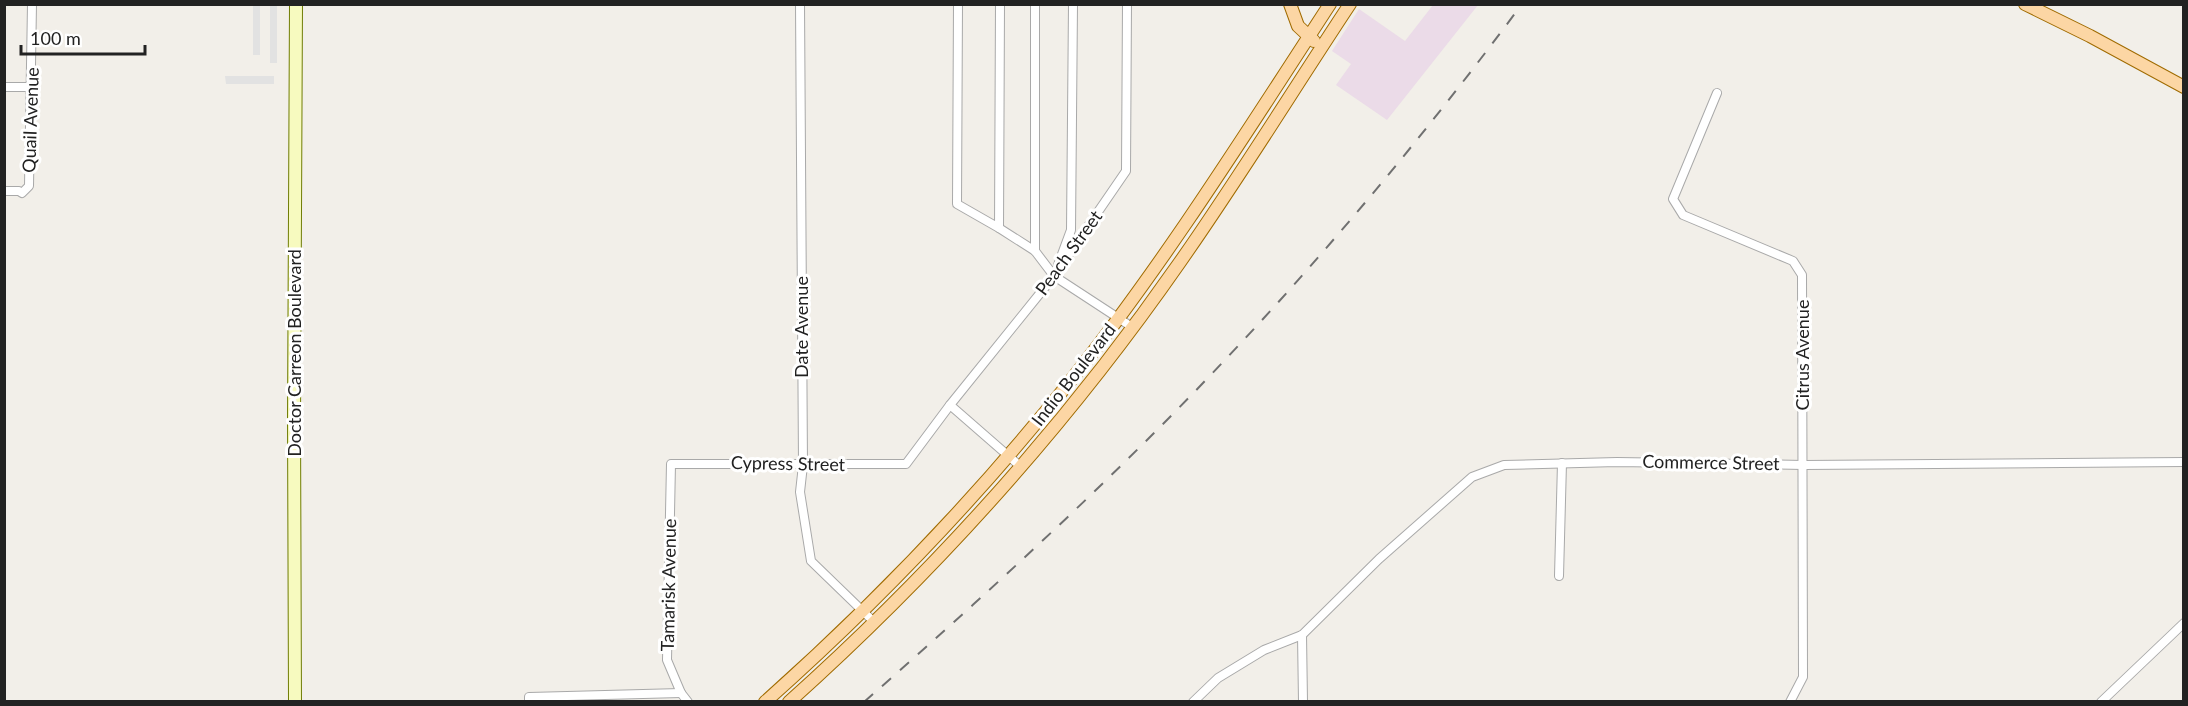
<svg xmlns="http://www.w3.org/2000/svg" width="2188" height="706" font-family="Lato,sans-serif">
	<rect width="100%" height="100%" fill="#f2efe9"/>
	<path fill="#ebdbe8" d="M1433 5H1478L1387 120 1336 85 1351 64 1332 51 1359 9 1405 41Z"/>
	<g fill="#e2e2e2">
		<path d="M237 5 260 6V55H253V6Z"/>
		<rect x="270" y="5" width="7" height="58"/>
		<path d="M225 76H274V84H226Z"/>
	</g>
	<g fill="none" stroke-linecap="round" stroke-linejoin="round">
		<defs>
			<g id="street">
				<path d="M800 4 803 465 800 492 811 561 874 622"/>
				<path d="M958 4 957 204 999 228"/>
				<path d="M1000 4 999 228 1035 251 1054 276 1132 327"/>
				<path d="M4 87H32"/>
				<path d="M1717 93 1673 199 1683 215 1793 261 1802 275 1803 677 1790 702"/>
				<path d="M4 191H19L22 193 29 186 32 4"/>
				<path d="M1035 251V4"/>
				<path d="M1058 265 1071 230 1073 4"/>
				<path d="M950 405 1020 466"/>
				<path d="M1559 576 1562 463"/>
				<path d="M1302 635 1303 702"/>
				<path d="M529 702V697L681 693"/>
				<path d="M688 702 681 693 667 660 671 464H906L950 405 1054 276 1126 171 1127 4"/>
				<path d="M1193 702 1218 678 1264 650 1302 635 1379 559 1472 477 1504 465 1617 462 1804 465 2184 462"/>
				<path d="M2101 702 2184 623"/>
			</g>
			<path id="secondary" d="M295 702 294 419 296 4"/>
			<g id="primary">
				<path d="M1290 4 1298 26 1314 41"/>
				<path d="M2025 4 2090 36 2184 87"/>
				<path d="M765 702C874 605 976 499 1068 384 1164 264 1246 133 1330 4"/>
				<path d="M789 702C935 571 1068 423 1180 262 1239 178 1293 90 1350 4"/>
			</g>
		</defs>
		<use href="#street" stroke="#a9a9a9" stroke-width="10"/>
		<use href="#secondary" stroke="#707d05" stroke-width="14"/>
		<use href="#primary" stroke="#a06b00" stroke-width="14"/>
		<use href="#street" stroke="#fff" stroke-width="8"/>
		<use href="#secondary" stroke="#f7fabf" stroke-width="12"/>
		<use href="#primary" stroke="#fcd6a4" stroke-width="12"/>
		<path stroke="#707070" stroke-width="2" stroke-dasharray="12 12" stroke-linecap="butt" d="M864 702C963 615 1061 526 1154 433 1287 300 1410 155 1522 4"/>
	</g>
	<g text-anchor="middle" stroke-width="6" stroke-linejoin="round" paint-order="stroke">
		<g font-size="18" fill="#222" stroke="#fff">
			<text transform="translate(31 120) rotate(-88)" y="6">Quail Avenue</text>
			<text transform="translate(1069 253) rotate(-54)" y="6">Peach Street</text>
			<text transform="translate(802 327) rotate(-90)" y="6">Date Avenue</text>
			<text transform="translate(295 353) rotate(-90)" y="6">Doctor Carreon Boulevard</text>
			<text transform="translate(1803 355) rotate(-90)" y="6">Citrus Avenue</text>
			<text transform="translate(1074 375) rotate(-52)" y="6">Indio Boulevard</text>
			<text transform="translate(1711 463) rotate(1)" y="6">Commerce Street</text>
			<text transform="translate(788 464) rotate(1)" y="6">Cypress Street</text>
			<text transform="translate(669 585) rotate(-89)" y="6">Tamarisk Avenue</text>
		</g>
	</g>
	<rect width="2188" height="706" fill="none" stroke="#222222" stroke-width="12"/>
	<path d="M21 45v9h124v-9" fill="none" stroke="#222222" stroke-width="3"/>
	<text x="30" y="45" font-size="18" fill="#222222" stroke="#ffffff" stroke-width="4.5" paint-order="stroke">100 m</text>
</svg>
